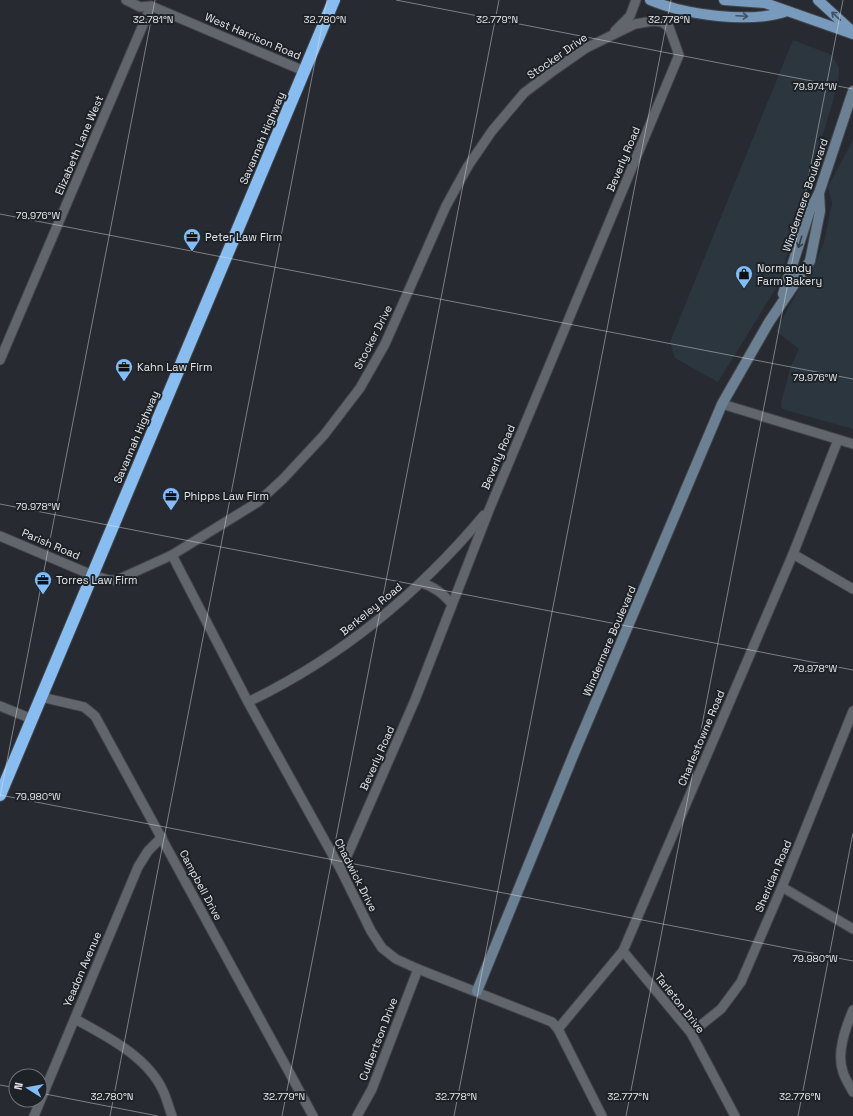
<svg xmlns="http://www.w3.org/2000/svg" width="853" height="1116" font-family="'Space Grotesk',sans-serif">
	<rect width="100%" height="100%" fill="#272b31"/>
	<g fill="#2c363e">
		<path d="M793 40 832 55 839 68 838 84 778 285 718 382 675 358 670 342Z"/>
		<path d="M853 140V429L782 409 781 403 791 366 799 349 776 331 804 279 815 264 824 242 832 203 828 187Z"/>
	</g>
	<g fill="none" stroke-linecap="round" stroke-linejoin="round">
		<defs>
			<g id="street">
				<path d="M126 0 140 7 151 6 304 71"/>
				<path d="M615 31 630 16 636 0"/>
				<path d="M0 360 151 6"/>
				<path d="M722 404 853 444"/>
				<path d="M0 536 92 575 109 580H117L172 555 258 502 283 479 324 435 360 388 385 344 446 206 468 166 492 131 524 93 553 71 586 48 635 24 653 21 662 22 669 27 679 55 489 510 415 700 341 870"/>
				<path d="M793 554 853 589"/>
				<path d="M172 555 248 702 341 870 371 931 382 948 396 959 418 969 552 1022 558 1029 602 1116"/>
				<path d="M422 583C435 587 443 594 452 604"/>
				<path d="M41 697 84 707 95 716 313 1116"/>
				<path d="M248 702C342 657 418 594 484 515"/>
				<path d="M0 706 32 719"/>
				<path d="M782 887 853 929"/>
				<path d="M623 951 691 1033 735 1116"/>
				<path d="M853 1010C846 1027 836 1053 843 1072 845 1079 850 1086 853 1092"/>
				<path d="M75 1019C106 1036 149 1057 164 1093 167 1100 169 1108 172 1116"/>
				<path d="M558 1029 623 951 793 554 838 440"/>
				<path d="M691 1033 721 1009 741 982 782 887 853 711"/>
				<path d="M34 1116 138 867 148 851 162 837"/>
				<path d="M357 1116 372 1089 418 969"/>
			</g>
			<g id="secondary">
				<path d="M783 294 810 210 819 193 853 91"/>
				<path d="M477 991 575 751 722 404 769 322 810 261 820 211 819 193"/>
			</g>
			<g id="primary">
				<path d="M650 0C685 15 751 24 787 11"/>
				<path d="M724 0 765 3 853 34"/>
				<path d="M818 0 853 32"/>
			</g>
			<path id="highway" d="M0 795 334 0"/>
		</defs>
		<use href="#street" stroke="#42464b" stroke-width="11"/>
		<use href="#secondary" stroke="#42464b" stroke-width="12"/>
		<use href="#primary" stroke="#42464b" stroke-width="12"/>
		<use href="#highway" stroke="#42464b" stroke-width="14"/>
		<use href="#street" stroke="#60666c" stroke-width="9"/>
		<use href="#secondary" stroke="#6c8094" stroke-width="10"/>
		<use href="#primary" stroke="#789abc" stroke-width="10"/>
		<use href="#highway" stroke="#88bdf2" stroke-width="12"/>
	</g>
	<defs><path id="oneway-shaft" d="M-6 0H5M1.5-3L5.5 0L1.5 3" fill="none" stroke-width="1.6" stroke-linecap="round" stroke-linejoin="round"/></defs>
	<g stroke="#415263">
		<use href="#oneway-shaft" transform="translate(742 16) rotate(3)"/>
		<use href="#oneway-shaft" transform="translate(836 16) rotate(-137)"/>
	</g>
	<use stroke="#353e48" href="#oneway-shaft" transform="translate(800 242) rotate(107)"/>
	<path fill="none" stroke="#e3e6e9" stroke-width="1" stroke-opacity="0.45" d="M396 0 853 89M0 214 853 379M0 504 853 670M0 795 853 961M0 797 155 0M0 1085 16 1088M40 1093 158 1116M110 1116 327 0M282 1116 499 0M454 1116 671 0M626 1116 843 0M798 1116 853 833"/>
	<defs>
		<symbol id="office-pin" viewBox="-11 -11 22 30"><path d="M0 17L-7.5 6A9.5 9.5 0 1 1 7.5 6Z" fill="#80bdfa" stroke="#1d2227"/><path d="M-6-3h4V-5.5h4V-3h4V5H-6ZM-1-4.5V-3h2v-1.5ZM-6 0V1H6V0Z" fill="#111"/></symbol>
		<symbol id="shop-pin" viewBox="-11 -11 22 30"><path d="M0 17L-7.5 6A9.5 9.5 0 1 1 7.5 6Z" fill="#80bdfa" stroke="#1d2227"/><path d="M-5-2.5h2.3a2.7 3.5 0 0 1 5.4 0H5L5.5 6h-11ZM-1.5-2.5h3a1.5 2.3 0 0 0-3 0Z" fill="#111"/></symbol>
	</defs>
	<g fill-rule="evenodd">
		<use href="#office-pin" x="182" y="227" width="20" height="27"/>
		<use href="#shop-pin" x="734" y="264" width="20" height="27"/>
		<use href="#office-pin" x="114" y="357" width="20" height="27"/>
		<use href="#office-pin" x="161" y="486" width="20" height="27"/>
		<use href="#office-pin" x="33" y="570" width="20" height="27"/>
	</g>
	<g text-anchor="middle" stroke-width="4" stroke-linejoin="round" paint-order="stroke">
		<g font-size="11" fill="#e3e6e9" stroke="#1d2227">
			<text transform="translate(253 36) rotate(23)" y="4">West Harrison Road</text>
			<text transform="translate(557 56) rotate(-35)" y="4">Stocker Drive</text>
			<text transform="translate(262 138) rotate(-67)" y="4">Savannah Highway</text>
			<text transform="translate(79 145) rotate(-67)" y="4">Elizabeth Lane West</text>
			<text transform="translate(623 159) rotate(-67)" y="4">Beverly Road</text>
			<text transform="translate(805 195) rotate(-71)" y="4">Windermere Boulevard</text>
			<text transform="translate(373 337) rotate(-63)" y="4">Stocker Drive</text>
			<text transform="translate(136 437) rotate(-67)" y="4">Savannah Highway</text>
			<text transform="translate(498 457) rotate(-67)" y="4">Beverly Road</text>
			<text transform="translate(51 544) rotate(23)" y="4">Parish Road</text>
			<text transform="translate(371 609) rotate(-39)" y="4">Berkeley Road</text>
			<text transform="translate(609 641) rotate(-67)" y="4">Windermere Boulevard</text>
			<text transform="translate(701 738) rotate(-67)" y="4">Charlestowne Road</text>
			<text transform="translate(377 758) rotate(-66)" y="4">Beverly Road</text>
			<text transform="translate(356 875) rotate(63)" y="4">Chadwick Drive</text>
			<text transform="translate(773 876) rotate(-67)" y="4">Sheridan Road</text>
			<text transform="translate(201 885) rotate(62)" y="4">Campbell Drive</text>
			<text transform="translate(82 969) rotate(-67)" y="4">Yeadon Avenue</text>
			<text transform="translate(680 1003) rotate(52)" y="4">Tarleton Drive</text>
			<text transform="translate(378 1039) rotate(-69)" y="4">Culbertson Drive</text>
		</g>
		<g font-size="11" fill="#e3e6e9" stroke="#1d2227" text-anchor="start">
			<text x="205" y="241">Peter Law Firm</text>
			<text x="757" y="272">Normandy<tspan x="757" dy="13">Farm Bakery</tspan></text>
			<text x="137" y="371">Kahn Law Firm</text>
			<text x="184" y="500">Phipps Law Firm</text>
			<text x="56" y="584">Torres Law Firm</text>
		</g>
	</g>
	<g font-size="10" text-anchor="middle" fill="#e3e6e9" stroke="#1d2227" stroke-width="4" stroke-linejoin="round" paint-order="stroke">
		<text x="153" y="23">32.781°N</text>
		<text x="325" y="23">32.780°N</text>
		<text x="497" y="23">32.779°N</text>
		<text x="669" y="23">32.778°N</text>
		<text x="815" y="90">79.974°W</text>
		<text x="38" y="219">79.976°W</text>
		<text x="815" y="381">79.976°W</text>
		<text x="38" y="510">79.978°W</text>
		<text x="815" y="672">79.978°W</text>
		<text x="38" y="800">79.980°W</text>
		<text x="815" y="962">79.980°W</text>
		<text x="112" y="1100">32.780°N</text>
		<text x="284" y="1100">32.779°N</text>
		<text x="456" y="1100">32.778°N</text>
		<text x="628" y="1100">32.777°N</text>
		<text x="800" y="1100">32.776°N</text>
	</g>
	<g transform="translate(28 1088) rotate(281)"><circle r="19" fill="#1d2227" stroke="#6c7075"/>
	<path d="M0-3L7 15L0 10L-7 15Z" fill="#80bdfa"/>
	<text y="-6" font-size="11" font-weight="bold" text-anchor="middle" fill="#e3e6e9">N</text>
	</g>
</svg>
